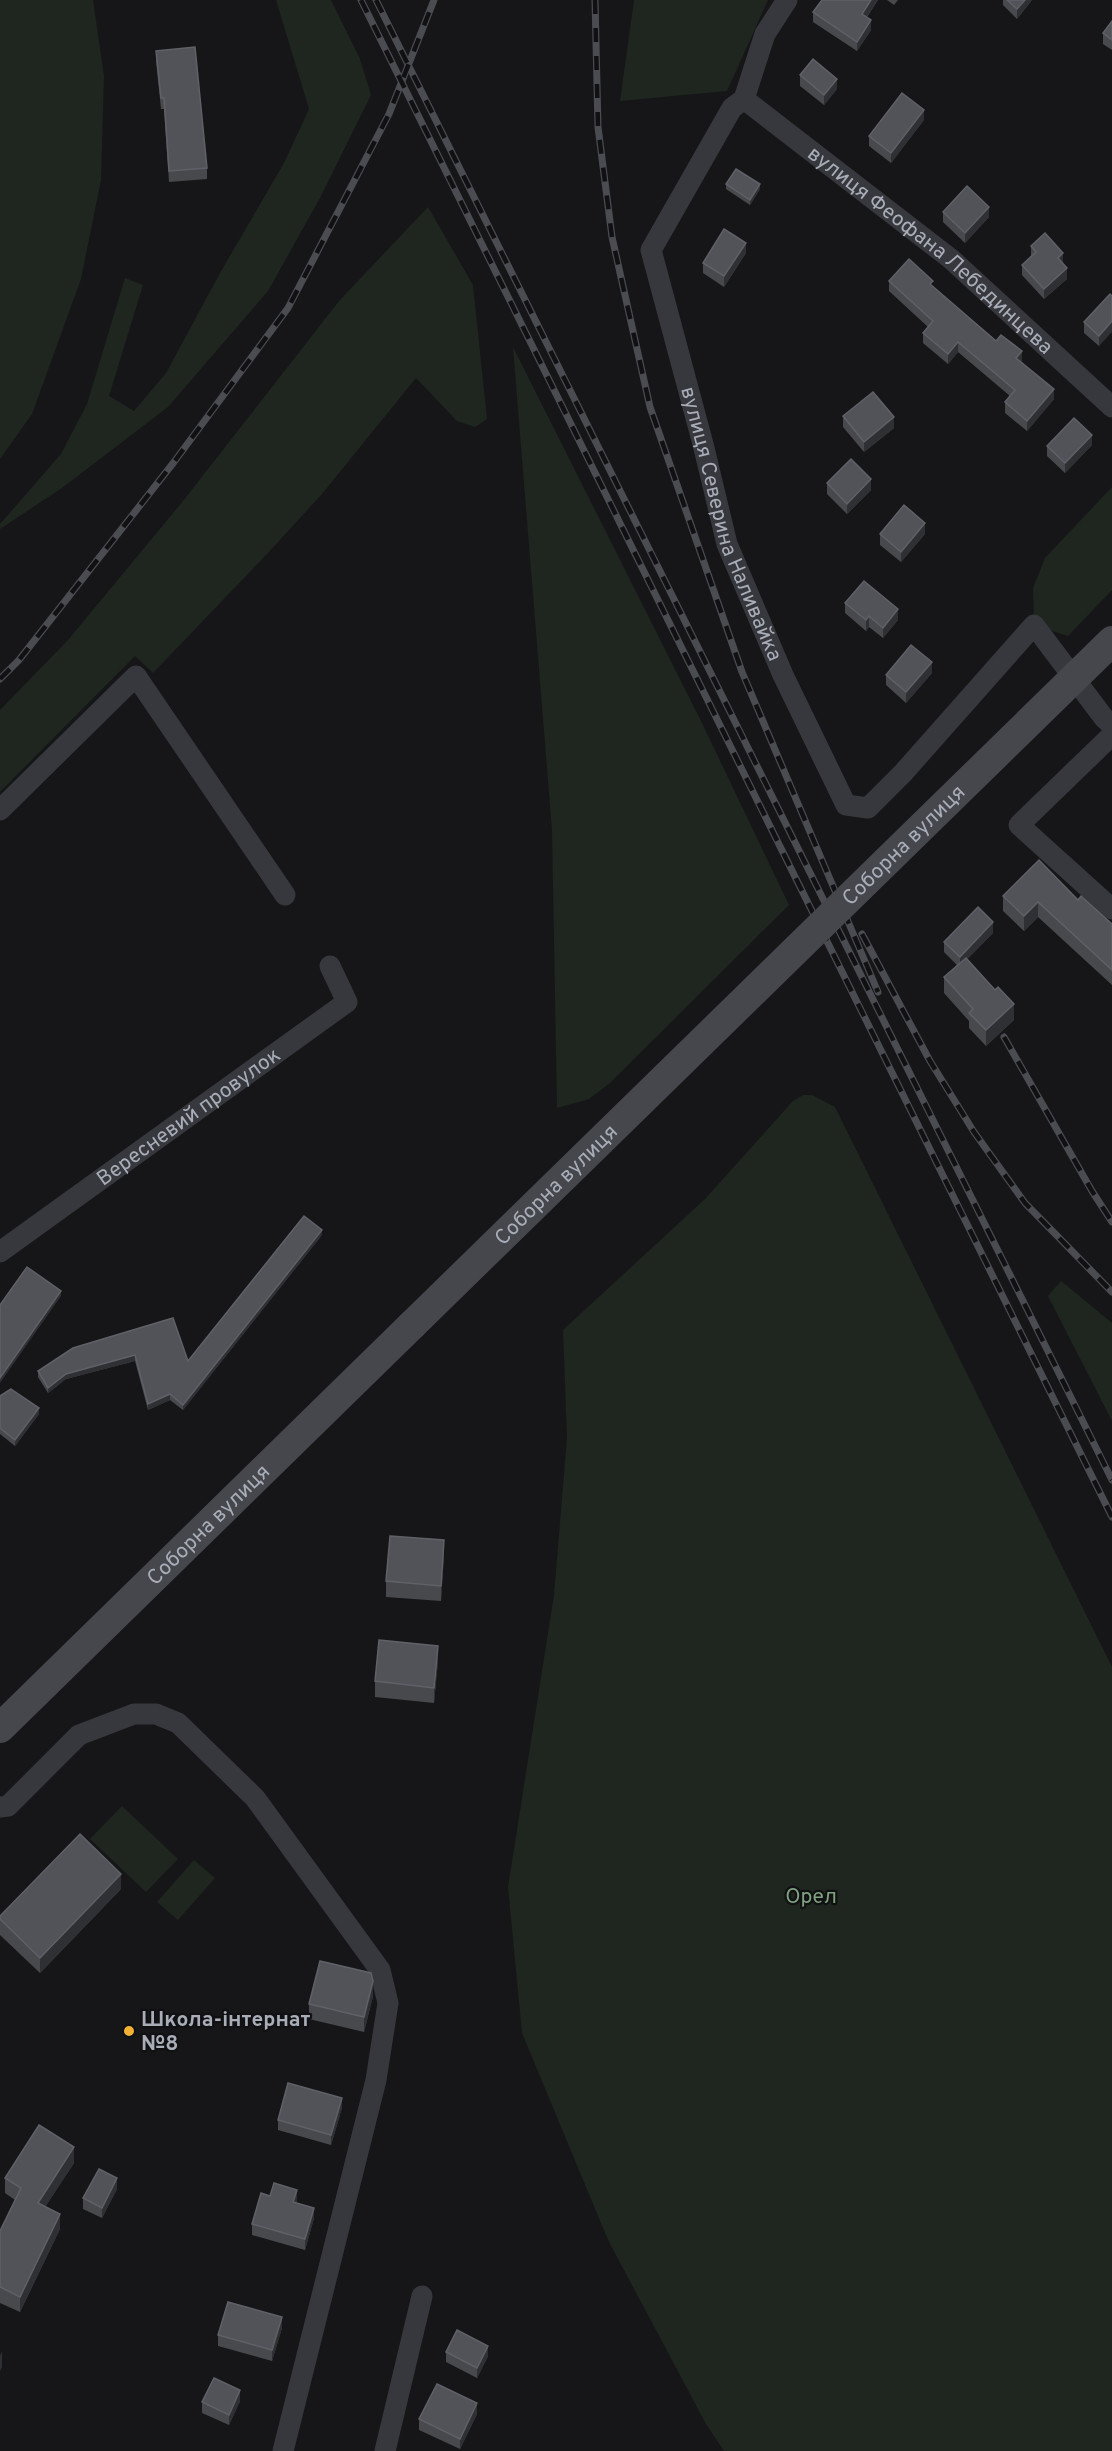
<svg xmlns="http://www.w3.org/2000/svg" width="1112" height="2451" font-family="Overpass,sans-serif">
	<rect width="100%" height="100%" fill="#161618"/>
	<g fill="#1e261f">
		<path d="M0 0H93L104 76 101 180 81 279 32 414 0 459Z"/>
		<path d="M276 0H331L360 59 371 95 320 198 268 291 168 407 62 488 0 529V524L61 454 87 404 125 278 143 285 109 396 134 411 166 373 220 273 284 163 309 109Z"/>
		<path d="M634 0H768L727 91 620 101Z"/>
		<path d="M428 207 473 285 487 419 475 427 457 421 416 378 322 494 268 553 153 673 135 656 0 792V710L68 640 183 501 339 301Z"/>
		<path d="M513 347 702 723 789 905 610 1083 589 1099 557 1108 552 830Z"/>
		<path d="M1112 487V590L1068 636 1034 625 1033 588 1045 558Z"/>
		<path d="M803 1095H812L835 1107 1112 1667V2451H724L706 2424 608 2240 522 2033 508 1887 554 1595 567 1438 563 1330 705 1199 793 1101Z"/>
		<path d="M1061 1281 1112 1323V1421L1048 1296Z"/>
		<path d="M122 1806 178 1859 146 1892 90 1839Z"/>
		<path d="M194 1860 215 1878 178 1920 157 1902Z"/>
	</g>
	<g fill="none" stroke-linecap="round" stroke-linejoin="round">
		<g stroke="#37383d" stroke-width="21">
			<path id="s1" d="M787 0 765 34 744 99 732 108 651 250 703 444 727 544 783 675 846 805 868 808 903 773 1034 625 1104 718 1112 725"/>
			<path id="s2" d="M744 99 951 259 1112 407"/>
			<path d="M1112 735 1019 825 1112 909"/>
			<path d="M0 810 136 676 285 895"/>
			<path id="s3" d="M0 1252 347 1002 330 966"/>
			<path d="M0 1807 8 1806 79 1735 134 1714H156L178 1723 255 1798 380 1970 388 2003 376 2080 283 2451"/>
			<path d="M385 2451 422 2296"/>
		</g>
		<path stroke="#45474d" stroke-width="30" id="s4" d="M0 1728 412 1325"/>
		<defs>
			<g id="rail">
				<path d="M361 0 1112 1517"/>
				<path d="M376 0 1112 1480"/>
				<path d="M595 0 598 127 612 237 650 407 742 672 878 992"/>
				<path d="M0 679 19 660 174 462 288 308 389 114 434 0"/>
				<path d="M862 934 930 1061 974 1132 1025 1203 1112 1292"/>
				<path d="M1004 1037 1092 1191 1112 1222"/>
			</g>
		</defs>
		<use href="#rail" stroke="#4a4c52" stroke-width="7"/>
		<use href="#rail" stroke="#111113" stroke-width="4.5" stroke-dasharray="14" stroke-linecap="butt"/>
		<path stroke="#45474d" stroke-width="30" id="s5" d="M412 1325 1112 641"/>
	</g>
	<g fill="#47494d">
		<path d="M822 0H878L867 17 871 30 857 51 813 22V12Z"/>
		<path d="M887 0H898L894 5Z"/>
		<path d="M1003 0H1032L1017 19 1003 5Z"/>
		<path d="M1112 21V50L1103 44V33Z"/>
		<path d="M156 51 207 168V179L169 182 164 109H161L156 61Z"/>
		<path d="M800 75 837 89 824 105 800 86Z"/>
		<path d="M924 120 891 163 869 146V136Z"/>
		<path d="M726 184 760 189 750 205 726 189Z"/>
		<path d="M943 212 989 217 965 243 943 222Z"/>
		<path d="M1031 246 1067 279 1044 299 1022 275V265L1031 257Z"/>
		<path d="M746 253 724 287 703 273V263Z"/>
		<path d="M889 281 933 287 1022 362 1054 399 1027 431 1005 413V402L1010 396 958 352 948 364 923 343V333L928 327 889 291Z"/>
		<path d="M1110 294 1099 346 1084 333V322Z"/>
		<path d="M843 416 894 428 864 452 843 427Z"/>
		<path d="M1092 445 1065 473 1047 456V446Z"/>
		<path d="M827 483 871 490 847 514 827 494Z"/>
		<path d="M880 534H925L901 562 880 545Z"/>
		<path d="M845 603 898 620 883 638 869 627 866 631 845 613Z"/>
		<path d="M932 673 906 703 886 685V675Z"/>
		<path d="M1003 896 1078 900 1112 924V985L1038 917 1024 931 1003 911Z"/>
		<path d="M993 933 967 959 1014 1020 986 1046 969 1028V1021L944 993V977L957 965 944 952V942Z"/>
		<path d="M322 1235 183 1410 170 1400 148 1410 135 1361 66 1379 48 1393 38 1377V1371L73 1348 188 1361Z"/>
		<path d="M0 1396 39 1414 15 1446 0 1434Z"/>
		<path d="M444 1556 441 1601 386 1597V1581Z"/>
		<path d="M438 1661 434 1703 375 1697V1681Z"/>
		<path d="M121 1889 40 1973 0 1935V1916Z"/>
		<path d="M373 1996 364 2032 309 2019V2004Z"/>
		<path d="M342 2108 331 2145 278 2130V2120Z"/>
		<path d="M74 2163 45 2207 60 2229 20 2312 0 2303V2231L15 2200 5 2193V2178Z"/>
		<path d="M117 2189 102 2218 83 2209V2198Z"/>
		<path d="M270 2196 297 2200 296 2203 314 2218 305 2250 252 2235V2224Z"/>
		<path d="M282 2328 272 2361 218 2346V2335Z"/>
		<path d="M446 2352 488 2356 477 2378 446 2362Z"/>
		<path d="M240 2401 229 2425 202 2413V2402Z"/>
		<path d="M477 2414 460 2449 419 2430V2419Z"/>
	</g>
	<g fill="#2f3033">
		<path d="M871 0H878L862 23V14Z"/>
		<path d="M1025 0H1032L1017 19V9Z"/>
		<path d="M871 20V30L857 51V42Z"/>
		<path d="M837 79V89L824 105V95Z"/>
		<path d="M924 110V120L891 163V153Z"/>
		<path d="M760 184V189L750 205V200Z"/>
		<path d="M989 207V217L965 243V233Z"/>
		<path d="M746 243V253L724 287V276Z"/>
		<path d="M1063 253V264L1058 258Z"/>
		<path d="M1067 268V279L1044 299V289Z"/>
		<path d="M1112 321V332L1099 346V336Z"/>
		<path d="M958 342V352L948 364V354Z"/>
		<path d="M1022 351V362L1016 369V358Z"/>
		<path d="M1054 389V399L1027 431V421Z"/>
		<path d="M894 417V428L864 452V442Z"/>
		<path d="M1092 435V445L1065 473V463Z"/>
		<path d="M871 479V490L847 514V504Z"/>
		<path d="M925 523V534L901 562V552Z"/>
		<path d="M898 609V620L883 638V628Z"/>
		<path d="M869 616V627L866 631V620Z"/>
		<path d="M932 662V673L906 703V692Z"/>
		<path d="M1038 902V917L1024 931V916Z"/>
		<path d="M993 922V933L960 967V957Z"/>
		<path d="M1014 1004V1020L986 1046V1030Z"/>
		<path d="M322 1230V1235L183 1410V1405Z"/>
		<path d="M61 1291V1296L0 1383V1378Z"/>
		<path d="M135 1355V1361L66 1379 48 1393V1388L66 1374Z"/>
		<path d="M170 1394V1400L148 1410V1404Z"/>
		<path d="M39 1408V1414L15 1446V1440Z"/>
		<path d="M444 1540V1556L441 1601V1586Z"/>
		<path d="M438 1646V1661L434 1703V1688Z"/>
		<path d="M121 1874V1889L40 1973V1958Z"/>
		<path d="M373 1981V1996L364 2032V2017Z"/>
		<path d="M342 2098V2108L331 2145V2135Z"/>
		<path d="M74 2147V2163L38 2218V2203Z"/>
		<path d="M117 2178V2189L102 2218V2208Z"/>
		<path d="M297 2190V2200L293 2212V2202Z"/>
		<path d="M314 2208V2218L305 2250V2239Z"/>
		<path d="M60 2214V2229L20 2312V2297Z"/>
		<path d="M282 2317V2328L272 2361V2350Z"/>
		<path d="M488 2346V2356L477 2378V2368Z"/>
		<path d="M2 2351V2367L0 2371V2356Z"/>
		<path d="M240 2390V2401L229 2425V2415Z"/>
		<path d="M477 2403V2414L460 2449V2439Z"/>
	</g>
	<g fill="#525359" stroke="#5f6168" stroke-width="1.5">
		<path d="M822 0H871L862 14 871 20 857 42 813 12Z"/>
		<path d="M1007 0H1025L1017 9Z"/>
		<path d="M1112 21V40L1103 33Z"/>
		<path d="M195 47 207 168 169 171 164 98H161L156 51Z"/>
		<path d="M813 59 837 79 824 95 800 75Z"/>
		<path d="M902 93 924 110 891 153 869 136Z"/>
		<path d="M736 169 760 184 750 200 726 184Z"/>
		<path d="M967 186 989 207 965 233 943 212Z"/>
		<path d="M724 229 746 243 724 276 703 263Z"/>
		<path d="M1045 233 1063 253 1058 258 1067 268 1044 289 1022 265 1036 252 1031 246Z"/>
		<path d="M909 259 933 281 930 284 996 341 1001 335 1022 351 1016 358 1054 389 1027 421 1005 402 1015 390 958 342 948 354 923 333 933 321 889 281Z"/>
		<path d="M1110 294 1112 296V321L1099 336 1084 322Z"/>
		<path d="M873 392 894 417 864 442 843 416Z"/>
		<path d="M1074 418 1092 435 1065 463 1047 446Z"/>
		<path d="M851 459 871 479 847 504 827 483Z"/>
		<path d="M904 505 925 523 901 552 880 534Z"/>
		<path d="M864 581 898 609 883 628 869 616 866 620 845 603Z"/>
		<path d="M911 645 932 662 906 692 886 675Z"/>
		<path d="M1039 860 1078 900 1081 896 1112 924V970L1038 902 1024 916 1003 896Z"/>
		<path d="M978 907 993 922 960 957 944 942Z"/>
		<path d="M966 958 995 990 998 987 1014 1004 986 1030 969 1013 973 1009 944 977Z"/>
		<path d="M304 1216 322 1230 183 1405 170 1394 148 1404 135 1355 66 1374 48 1388 38 1371 73 1348 173 1318 188 1361Z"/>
		<path d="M27 1267 61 1291 0 1378V1305Z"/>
		<path d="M11 1389 39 1408 15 1440 0 1428V1396Z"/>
		<path d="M390 1536 444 1540 441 1586 386 1581Z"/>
		<path d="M379 1640 438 1646 434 1688 375 1681Z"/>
		<path d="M80 1834 121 1874 40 1958 0 1919V1916Z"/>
		<path d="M320 1961 371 1973 373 1981 364 2017 309 2004Z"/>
		<path d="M288 2083 342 2098 331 2135 278 2120Z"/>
		<path d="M39 2125 74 2147 38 2203 60 2214 20 2297 0 2287V2231L21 2188 5 2178Z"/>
		<path d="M99 2169 117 2178 102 2208 83 2198Z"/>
		<path d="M274 2183 297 2190 293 2202 314 2208 305 2239 252 2224 261 2193 270 2196Z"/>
		<path d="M228 2302 282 2317 272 2350 218 2335Z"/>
		<path d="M457 2330 488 2346 477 2368 446 2352Z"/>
		<path d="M214 2378 240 2390 229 2415 202 2402Z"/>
		<path d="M437 2384 477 2403 460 2439 419 2419Z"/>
	</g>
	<circle fill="#f2b134" stroke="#111113" stroke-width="2" cx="129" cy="2031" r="6"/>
	<g text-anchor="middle" stroke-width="4.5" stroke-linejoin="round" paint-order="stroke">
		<g font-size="21" fill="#a8adb8" stroke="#111113">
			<text dy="7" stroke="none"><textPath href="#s2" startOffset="240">вулиця Феофана Лебединцева</textPath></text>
			<text dy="7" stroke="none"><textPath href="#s1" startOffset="573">вулиця Северина Наливайка</textPath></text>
			<text dy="7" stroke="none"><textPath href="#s5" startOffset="687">Соборна вулиця</textPath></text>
			<text dy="7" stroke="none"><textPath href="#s3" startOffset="232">Вересневий провулок</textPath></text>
			<text dy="7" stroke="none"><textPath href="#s5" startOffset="201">Соборна вулиця</textPath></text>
			<text dy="7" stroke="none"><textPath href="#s4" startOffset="291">Соборна вулиця</textPath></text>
		</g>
		<g font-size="21" fill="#7fa381" stroke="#111113">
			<text x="811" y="1903">Орел</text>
		</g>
		<g font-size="21" font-weight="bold" fill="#a8adb8" stroke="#111113" text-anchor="start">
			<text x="141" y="2026">Школа-інтернат<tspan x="141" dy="24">№8</tspan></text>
		</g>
	</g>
</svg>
